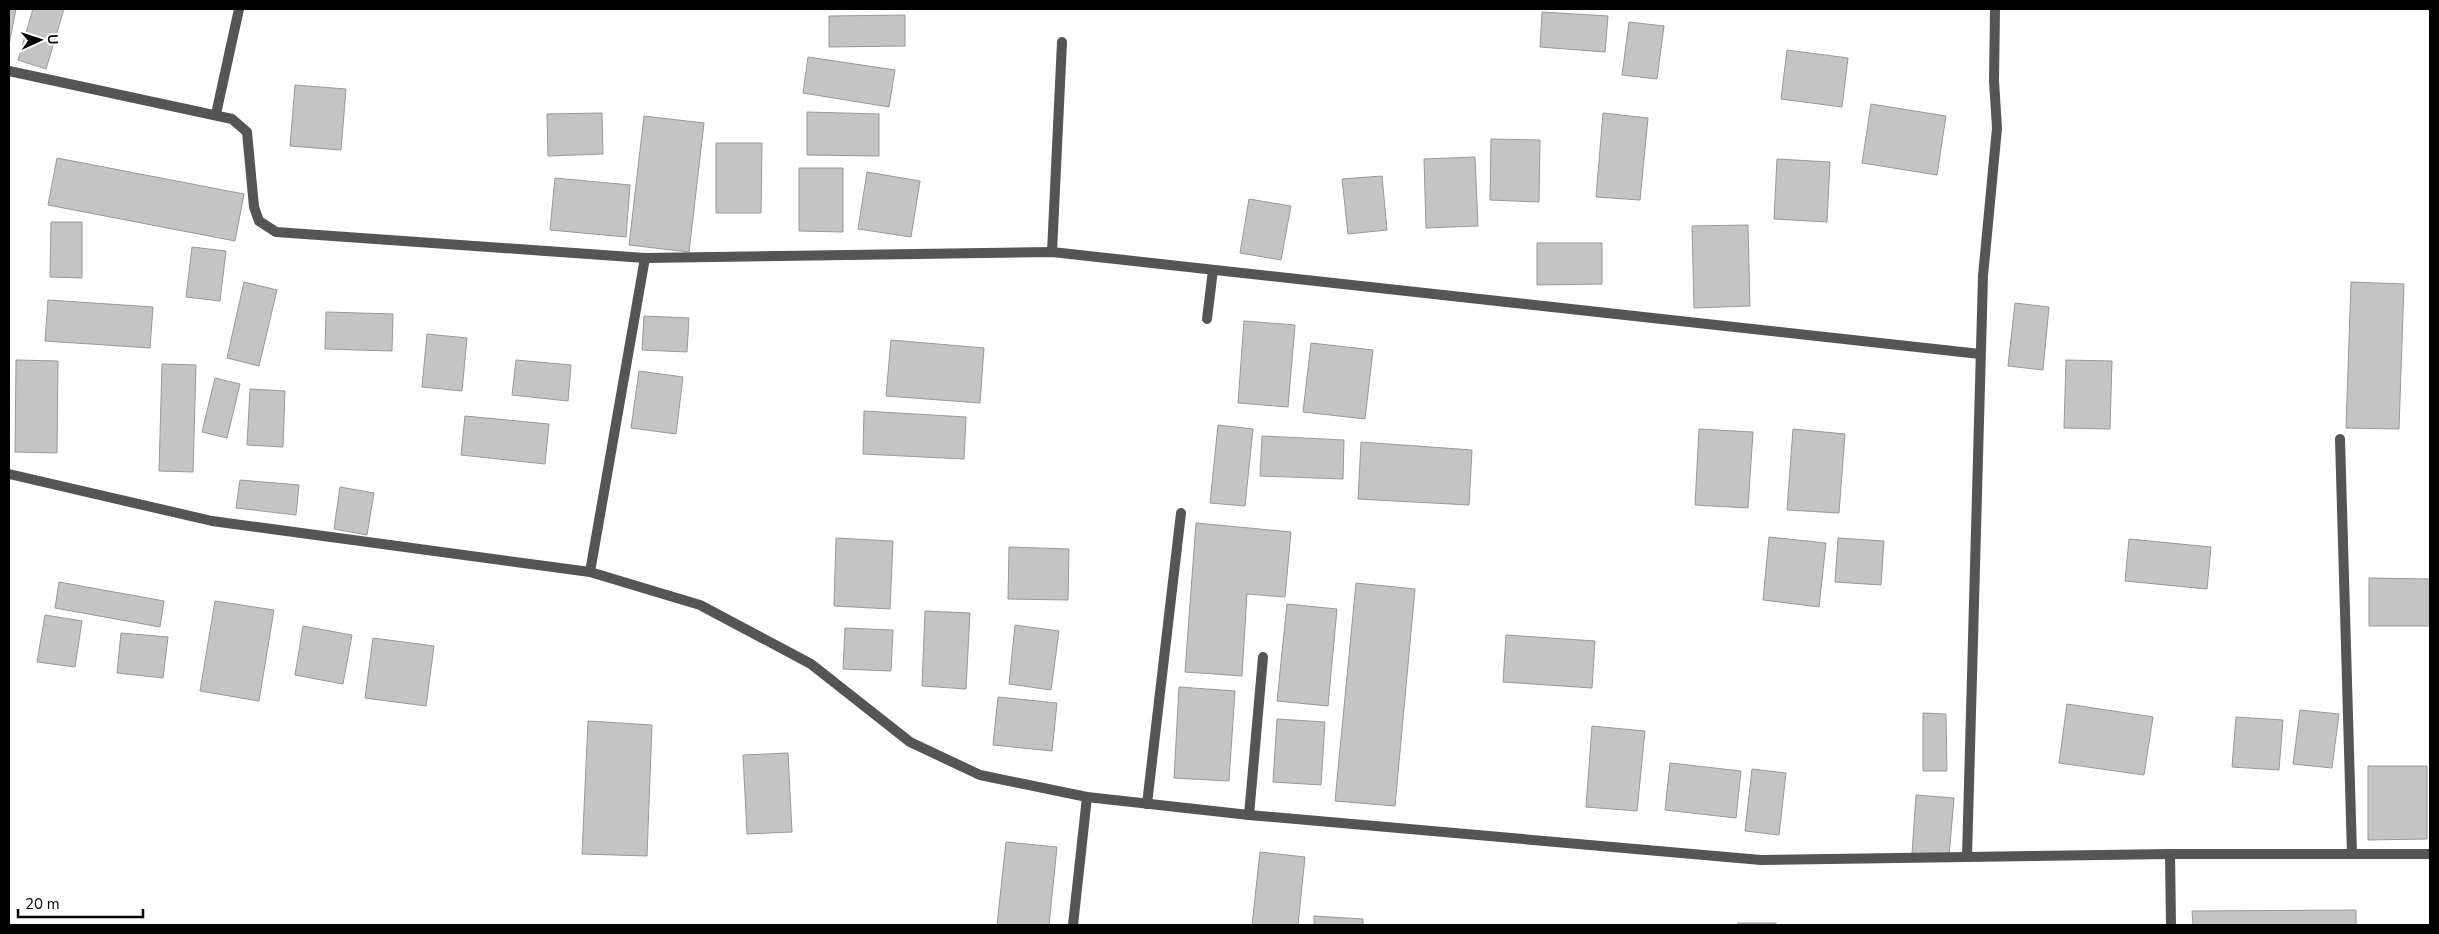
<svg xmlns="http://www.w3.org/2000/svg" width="2439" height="934" font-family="'Nunito Sans',sans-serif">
	<rect width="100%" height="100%" fill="#fff"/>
	<g fill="#c4c4c4" stroke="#999">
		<path d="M9 9H16L9 45Z"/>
		<path d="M33 9H64L46 69 18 60Z"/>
		<path d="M1542 12 1608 16 1605 52 1540 47Z"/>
		<path d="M905 15V46L829 47V16Z"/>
		<path d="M1629 22 1664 26 1657 79 1622 75Z"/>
		<path d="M1787 50 1848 58 1842 107 1781 99Z"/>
		<path d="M808 57 895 70 889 107 803 93Z"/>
		<path d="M295 85 346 89 341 150 290 146Z"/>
		<path d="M1871 104 1946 116 1937 175 1862 163Z"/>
		<path d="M807 112 879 114V156L807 155Z"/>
		<path d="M602 113 603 154 548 156 547 114Z"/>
		<path d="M1603 113 1648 118 1640 200 1596 197Z"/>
		<path d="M644 116 704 123 689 252 629 245Z"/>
		<path d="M1491 139 1540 140 1539 202 1490 200Z"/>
		<path d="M716 143H762L761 213H716Z"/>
		<path d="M1475 157 1478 226 1426 228 1424 159Z"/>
		<path d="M57 158 244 194 235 241 48 205Z"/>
		<path d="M1777 159 1830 162 1827 222 1774 219Z"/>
		<path d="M799 168H843V232L799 231Z"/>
		<path d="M867 172 920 181 911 237 858 229Z"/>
		<path d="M1382 176 1387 230 1348 234 1342 179Z"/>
		<path d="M555 178 630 185 626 237 550 230Z"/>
		<path d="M1249 199 1291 206 1281 260 1240 253Z"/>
		<path d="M51 222H82V278L50 277Z"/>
		<path d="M1748 225 1750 306 1694 308 1692 226Z"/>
		<path d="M1537 243H1602V284L1537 285Z"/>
		<path d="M192 247 226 251 220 301 186 297Z"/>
		<path d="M244 282 277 290 259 366 227 358Z"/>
		<path d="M2351 282 2404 284 2399 429 2346 428Z"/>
		<path d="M48 300 153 307 150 348 45 341Z"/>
		<path d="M2015 303 2049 307 2043 370 2008 366Z"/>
		<path d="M326 312 393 314 392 351 325 349Z"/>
		<path d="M644 316 689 318 687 352 642 350Z"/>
		<path d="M1244 321 1295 325 1288 407 1238 403Z"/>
		<path d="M427 334 467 338 462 391 422 387Z"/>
		<path d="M891 340 984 348 980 403 886 396Z"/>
		<path d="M1311 343 1373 350 1365 419 1303 412Z"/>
		<path d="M16 360 58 361 57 453 15 452Z"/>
		<path d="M516 360 571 365 568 401 512 395Z"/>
		<path d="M2066 360 2112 361 2110 429 2064 428Z"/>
		<path d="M162 364 196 365 193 472 159 471Z"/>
		<path d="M639 371 683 377 676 434 631 428Z"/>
		<path d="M215 378 240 384 227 438 202 432Z"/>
		<path d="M250 389 285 391 283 447 247 445Z"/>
		<path d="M864 411 966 417 964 459 863 454Z"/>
		<path d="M465 416 549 424 545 464 461 455Z"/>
		<path d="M1218 425 1253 429 1245 506 1210 503Z"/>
		<path d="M1699 429 1753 432 1748 508 1695 505Z"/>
		<path d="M1793 429 1845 434 1839 513 1787 510Z"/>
		<path d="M1262 436 1344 440 1343 479 1260 476Z"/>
		<path d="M1361 442 1472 450 1469 505 1358 499Z"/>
		<path d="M240 480 299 485 296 515 236 508Z"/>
		<path d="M340 487 374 493 367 535 334 529Z"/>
		<path d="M1196 523 1291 532 1285 597 1247 594 1242 676 1185 672Z"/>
		<path d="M1769 537 1826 543 1819 607 1763 600Z"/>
		<path d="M836 538 893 541 890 609 834 606Z"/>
		<path d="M1838 538 1884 541 1881 585 1835 582Z"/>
		<path d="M2129 539 2211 547 2207 589 2125 581Z"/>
		<path d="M1009 547 1069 549 1068 600 1008 599Z"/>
		<path d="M2369 578 2430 579V626H2369Z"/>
		<path d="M59 582 164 601 160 627 55 608Z"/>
		<path d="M1356 583 1415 589 1395 806 1335 801Z"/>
		<path d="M215 601 274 610 259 701 200 691Z"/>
		<path d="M1287 604 1337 609 1328 706 1277 701Z"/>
		<path d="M925 611 970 613 966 689 922 686Z"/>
		<path d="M45 615 82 621 75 667 37 662Z"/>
		<path d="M1015 625 1059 631 1051 690 1009 684Z"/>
		<path d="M303 626 352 635 343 684 295 675Z"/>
		<path d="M845 628 893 630 891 671 843 669Z"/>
		<path d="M121 633 168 637 163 678 117 673Z"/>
		<path d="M1506 635 1595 641 1592 688 1503 682Z"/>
		<path d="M373 638 434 646 426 706 365 698Z"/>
		<path d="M1179 687 1235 691 1229 781 1174 778Z"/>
		<path d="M998 697 1057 703 1052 751 993 745Z"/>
		<path d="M2067 704 2153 717 2144 775 2059 763Z"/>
		<path d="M2300 710 2339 714 2332 768 2293 764Z"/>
		<path d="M1923 713 1946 714 1947 771H1923Z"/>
		<path d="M2236 717 2283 720 2279 770 2232 767Z"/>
		<path d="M1277 719 1325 722 1321 785 1273 782Z"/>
		<path d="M588 721 652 725 647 856 582 854Z"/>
		<path d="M1592 726 1645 731 1637 811 1586 807Z"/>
		<path d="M788 753 792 832 747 834 743 755Z"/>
		<path d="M1670 763 1741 771 1736 818 1665 810Z"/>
		<path d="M2368 766H2427V839L2368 840Z"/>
		<path d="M1752 769 1786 773 1779 835 1745 831Z"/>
		<path d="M1916 795 1954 798 1949 856 1912 853Z"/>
		<path d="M1006 842 1057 847 1049 925H997Z"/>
		<path d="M1260 852 1305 857 1298 925H1252Z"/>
		<path d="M2356 910V925H2193L2192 911Z"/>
		<path d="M1314 916 1363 919V925H1314Z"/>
		<rect x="1738" y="923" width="38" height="2"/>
	</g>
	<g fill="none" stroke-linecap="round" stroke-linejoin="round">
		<g stroke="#555" stroke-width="10">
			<path d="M9 71 232 119 247 132 254 207 259 221 276 232 645 258 1052 252 1980 354"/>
			<path d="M216 114 239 9"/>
			<path d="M1052 252 1062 42"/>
			<path d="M1207 319 1213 270"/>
			<path d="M2340 439 2352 854"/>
			<path d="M9 474 212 521 590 572 700 605 811 664 910 742 980 775 1087 797 1249 815 1761 860 2170 854H2430"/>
			<path d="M590 572 645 258"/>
			<path d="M1147 804 1181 513"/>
			<path d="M1249 815 1263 657"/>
			<path d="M2170 854 2171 925"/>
			<path d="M1967 857 1983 276 1997 128 1994 81 1995 9"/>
			<path d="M1073 925 1087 797"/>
		</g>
	</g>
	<rect width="2439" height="934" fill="none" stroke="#000000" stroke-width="20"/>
	<g transform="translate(40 40) rotate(87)" stroke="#ffffff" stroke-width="4" paint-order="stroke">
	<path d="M0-4L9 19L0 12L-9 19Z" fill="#000000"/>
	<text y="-8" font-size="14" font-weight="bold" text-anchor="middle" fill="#000000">U</text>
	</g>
	<path d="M18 909v8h125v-8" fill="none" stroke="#000000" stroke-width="2.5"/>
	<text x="25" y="909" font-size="15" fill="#000000" stroke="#ffffff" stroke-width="4" paint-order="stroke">20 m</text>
</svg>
